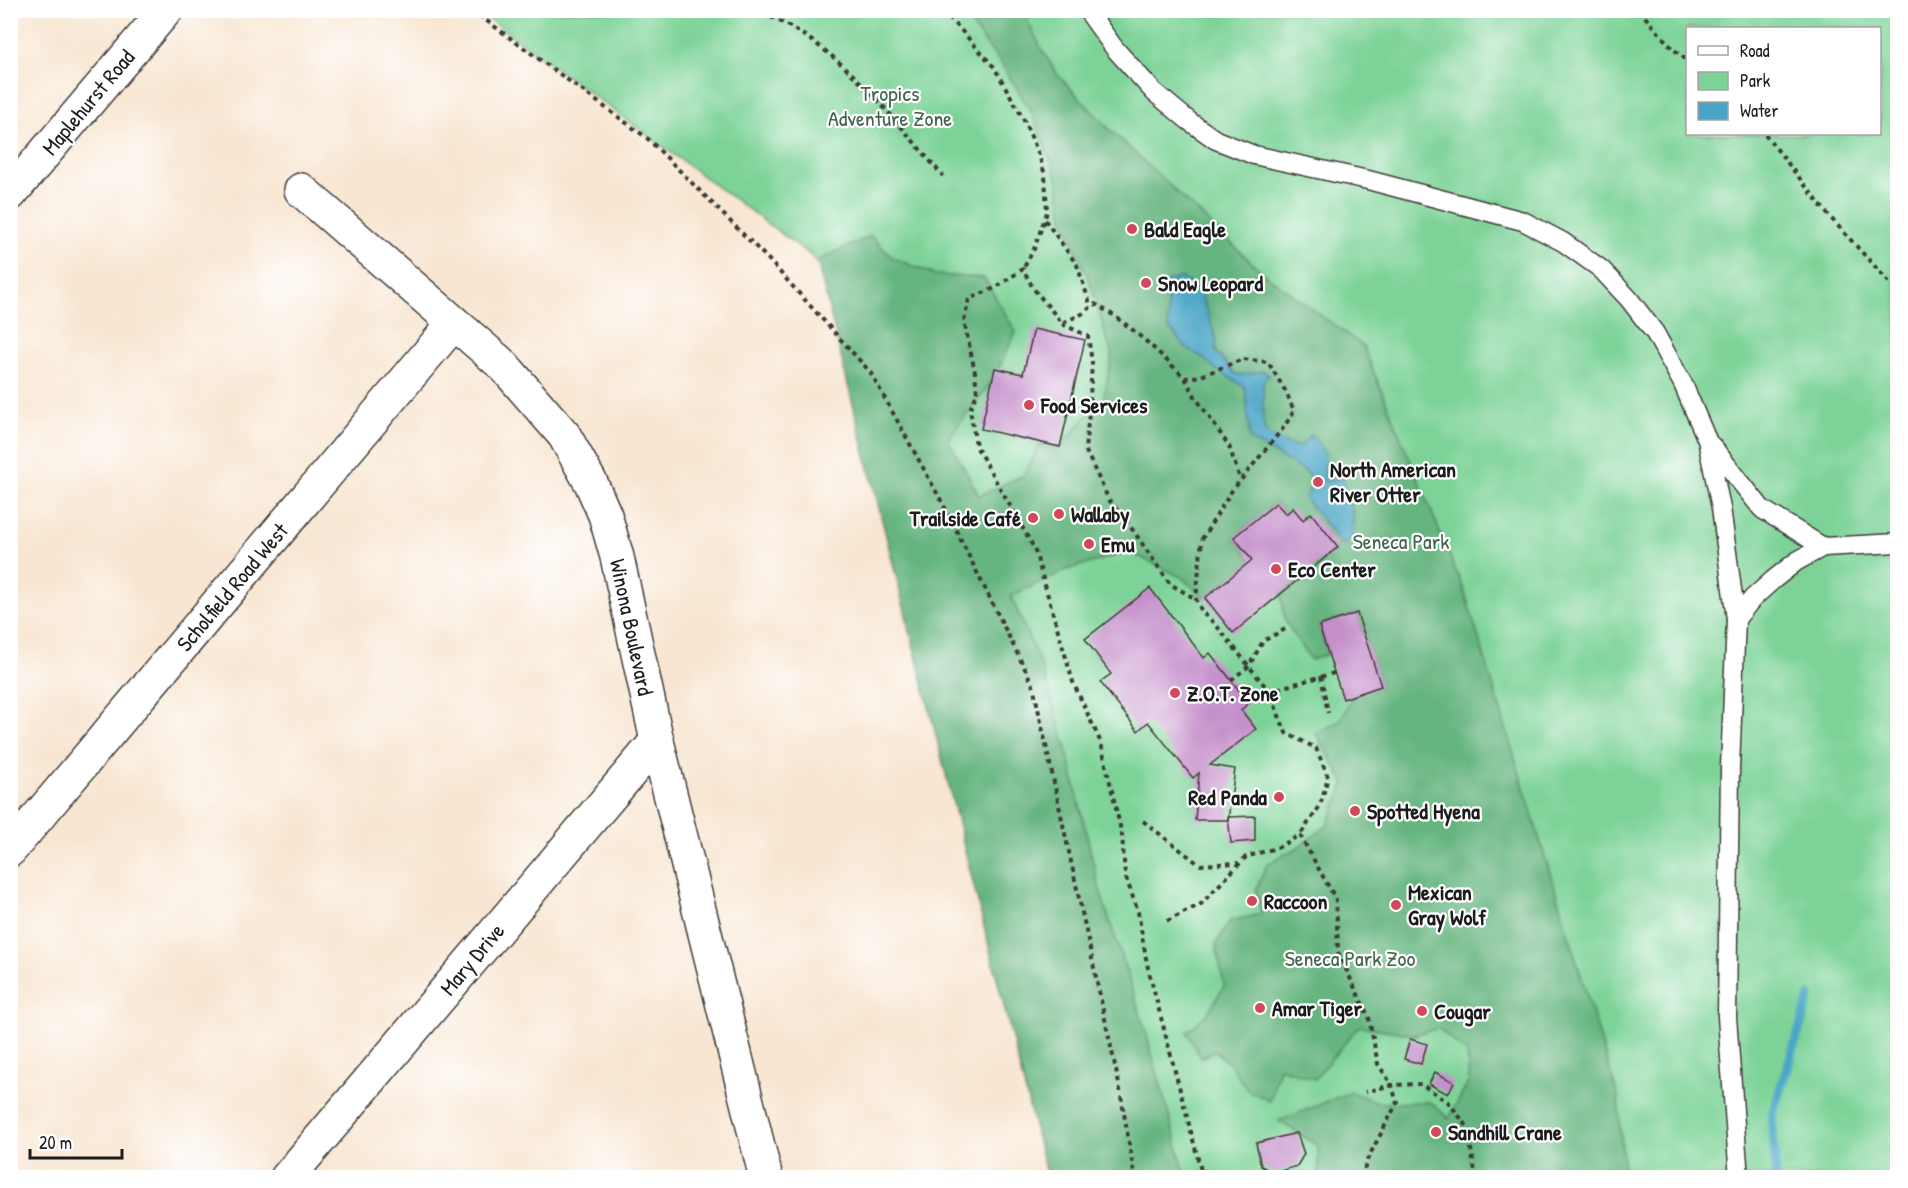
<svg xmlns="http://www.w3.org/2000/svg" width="1908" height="1188" font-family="'Patrick Hand',sans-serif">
	<rect width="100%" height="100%" fill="#fff"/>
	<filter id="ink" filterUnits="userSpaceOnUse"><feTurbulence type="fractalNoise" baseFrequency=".0167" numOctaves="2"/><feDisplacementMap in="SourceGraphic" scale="12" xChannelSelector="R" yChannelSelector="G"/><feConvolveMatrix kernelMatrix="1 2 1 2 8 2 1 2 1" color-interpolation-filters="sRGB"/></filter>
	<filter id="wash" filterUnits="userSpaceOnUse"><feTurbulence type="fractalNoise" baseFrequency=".008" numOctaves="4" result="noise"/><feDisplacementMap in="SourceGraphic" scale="24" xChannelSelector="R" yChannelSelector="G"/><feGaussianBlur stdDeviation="1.35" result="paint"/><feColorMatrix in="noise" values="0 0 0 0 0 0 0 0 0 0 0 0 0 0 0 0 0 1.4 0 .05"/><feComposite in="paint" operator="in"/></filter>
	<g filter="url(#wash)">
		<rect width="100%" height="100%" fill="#f8e6d2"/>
		<path fill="#7dd397" stroke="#4c785a" stroke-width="1.5" fill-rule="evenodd" d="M478 11H1897V1177H1047L819 265 809 254ZM1688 28H1880V134H1688Z"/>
		<path fill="#66b580" stroke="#41684e" stroke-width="1.5" d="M963 11H1023L1042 50 1057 74 1106 126 1263 273 1363 346 1464 590 1618 1097 1624 1177H1319L1318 1146 1279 1121 1351 1092 1380 1103 1430 1102 1449 1118 1469 1081 1467 1053 1438 1028 1415 1035 1359 1026 1315 1079 1279 1068 1270 1101 1247 1090 1231 1065 1215 1051 1201 1058 1187 1032 1208 1013 1224 986 1216 944 1230 921 1261 914 1256 890 1267 864 1295 849 1327 826 1345 784 1316 733 1340 721 1353 695 1381 686 1357 613 1319 626 1328 654 1311 660 1285 621 1281 594 1338 547 1311 514 1303 520 1293 509 1286 514 1276 503 1234 537 1252 560 1205 598 1181 577 1130 552 1066 570 1011 596 1042 668 1066 746 1099 888 1145 1029 1186 1177H1047L817 261 871 236 893 258 936 275 984 278 1016 332 993 380 948 439 979 496 1024 475 1041 443 1060 447 1104 397 1112 355 1090 283 1063 218 1058 180 1033 115 1003 66 964 15Z"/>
		<path fill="#48a5c6" stroke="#326071" stroke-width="1.5" d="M1182 277 1201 294 1216 338V352L1234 373 1243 375 1262 371 1269 375 1263 381V420L1266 434 1287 444 1299 447 1312 435 1325 454 1324 481 1343 478 1353 515V537L1343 545 1305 499 1311 487 1308 473 1250 440 1245 387 1216 370 1202 357 1188 350 1168 327 1167 282Z"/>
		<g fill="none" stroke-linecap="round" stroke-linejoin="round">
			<path stroke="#48a5c6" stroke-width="9" d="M1776 1178 1772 1115 1810 996"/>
		</g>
		<g id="blocks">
			<g fill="#c58fca">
				<path d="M1034 329 1085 340 1060 447 981 429 995 368 1023 374Z"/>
				<path d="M1276 503 1286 514 1293 508 1303 520 1311 513 1338 547 1233 633 1205 598 1252 560 1234 537Z"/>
				<path d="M1150 588 1204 658 1210 653 1249 703 1241 710 1256 729 1210 765 1235 769 1228 820H1195L1199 773 1193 778 1148 722 1138 731 1100 682 1111 674 1085 639Z"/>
				<path d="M1357 613 1381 686 1343 699 1319 626Z"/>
				<path d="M1255 816V841L1231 843 1228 817Z"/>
				<path d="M1410 1039 1427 1044 1421 1064 1404 1059Z"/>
				<path d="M1435 1072 1454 1082 1448 1094 1429 1084Z"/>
				<path d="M1297 1133 1304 1154 1297 1166 1274 1173 1261 1166 1256 1143Z"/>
			</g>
		</g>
	</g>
	<g filter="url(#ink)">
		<use href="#blocks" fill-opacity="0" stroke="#3d3a37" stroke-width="1.5"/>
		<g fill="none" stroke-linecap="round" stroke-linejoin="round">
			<defs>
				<g id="lane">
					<path d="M1087 10 1115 49 1154 92 1189 121 1216 140 1254 155 1368 180 1523 221 1563 242 1601 269 1629 299 1655 333 1683 384 1707 440 1721 508 1736 619"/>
					<path d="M1711 445 1762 509 1823 547"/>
					<path d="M1739 1178 1727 1017 1730 768 1736 619 1753 598 1773 580 1797 561 1823 547 1898 543"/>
				</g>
				<g id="street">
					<path d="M301 190 504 366 564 435 591 483 605 515 617 557 657 741 766 1178"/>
					<path d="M10 194 166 10"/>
					<path d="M10 850 454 323"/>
					<path d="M287 1178 657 741"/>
				</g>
			</defs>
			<use href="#lane" stroke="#3d3a37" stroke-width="21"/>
			<use href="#street" stroke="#3d3a37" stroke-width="36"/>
			<g stroke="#3d3a37" stroke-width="4" stroke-dasharray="4.5 4.5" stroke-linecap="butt">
				<path d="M472 10 647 138 768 259 871 373 943 504 1033 685 1119 1084 1135 1178"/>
				<path d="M754 10C836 40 888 113 943 176"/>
				<path d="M943 10 994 67 1022 116 1039 155 1045 175 1047 212 1034 249 1023 269"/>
				<path d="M1639 10 1672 48 1688 61"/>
				<path d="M1765 134 1829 216 1898 292"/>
				<path d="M1045 220 1077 265 1091 307"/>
				<path d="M1062 324 1088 336 1092 362 1089 414 1085 449 1109 500 1130 526 1170 584 1196 599"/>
				<path d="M1185 378 1196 398 1229 446 1240 479"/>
				<path d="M1321 676 1328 713"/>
				<path d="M1231 680 1249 666 1263 641 1289 627"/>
				<path d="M1269 691 1334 673"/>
				<path d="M1143 821 1200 865 1238 863"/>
				<path d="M1167 921 1201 904 1246 857 1279 847 1300 835 1336 900 1338 952 1369 1018 1378 1064 1392 1085 1365 1092"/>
				<path d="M1203 1178 1147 964 1138 912 1125 875 1122 835 1101 743 1073 682 1034 548 976 446 970 409 977 394 975 372 964 321 969 299 995 288 1023 269 1033 288 1062 323 1082 314 1095 304C1129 323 1157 351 1185 378L1201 376 1243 359 1268 362 1286 392 1294 411 1284 427 1231 492 1202 539 1196 599 1202 612 1216 625 1269 691 1286 733 1316 748 1328 777 1320 806 1300 835"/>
				<path d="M1362 1178 1367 1160 1397 1103 1392 1085 1421 1084 1448 1102 1467 1126 1476 1178"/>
			</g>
			<use href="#lane" stroke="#fff" stroke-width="18"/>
			<use href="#street" stroke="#fff" stroke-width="33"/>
		</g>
	</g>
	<g fill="#d1495b" stroke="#fff" stroke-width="2">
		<circle cx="1132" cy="229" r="6"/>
		<circle cx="1146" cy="283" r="6"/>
		<circle cx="1029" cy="405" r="6"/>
		<circle cx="1318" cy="482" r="6"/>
		<circle cx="1059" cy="514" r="6"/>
		<circle cx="1033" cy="518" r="6"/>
		<circle cx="1089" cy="544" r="6"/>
		<circle cx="1276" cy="569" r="6"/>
		<circle cx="1175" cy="693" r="6"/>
		<circle cx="1279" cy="797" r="6"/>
		<circle cx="1355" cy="811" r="6"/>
		<circle cx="1252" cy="901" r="6"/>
		<circle cx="1396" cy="905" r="6"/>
		<circle cx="1260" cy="1008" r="6"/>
		<circle cx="1422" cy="1011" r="6"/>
		<circle cx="1436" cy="1132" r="6"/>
	</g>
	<g text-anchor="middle" stroke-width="4.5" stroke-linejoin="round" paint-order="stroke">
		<g font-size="22" fill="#43654d" stroke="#fff">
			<text x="890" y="101">Tropics<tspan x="890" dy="25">Adventure Zone</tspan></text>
			<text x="1401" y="549">Seneca Park</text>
			<text x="1350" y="966">Seneca Park Zoo</text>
		</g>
		<g font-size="22" fill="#1c1c1c" stroke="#fff">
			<text transform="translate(88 102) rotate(-50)" y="8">Maplehurst Road</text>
			<text transform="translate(232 587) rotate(-50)" y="8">Scholfield Road West</text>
			<text transform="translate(632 627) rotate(78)" y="8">Winona Boulevard</text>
			<text transform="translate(472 959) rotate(-50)" y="8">Mary Drive</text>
		</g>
		<g font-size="22" font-weight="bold" fill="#1c1c1c" stroke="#fff" text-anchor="start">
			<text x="1144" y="237">Bald Eagle</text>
			<text x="1158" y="291">Snow Leopard</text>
			<text x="1041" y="413">Food Services</text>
			<text x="1330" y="477">North American<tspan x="1330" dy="25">River Otter</tspan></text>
			<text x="1071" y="522">Wallaby</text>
			<text x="1021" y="526" text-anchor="end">Trailside Café</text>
			<text x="1101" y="552">Emu</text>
			<text x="1288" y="577">Eco Center</text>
			<text x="1187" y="701">Z.O.T. Zone</text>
			<text x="1267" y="805" text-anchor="end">Red Panda</text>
			<text x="1367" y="819">Spotted Hyena</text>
			<text x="1408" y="900">Mexican<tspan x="1408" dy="25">Gray Wolf</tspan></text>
			<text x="1264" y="909">Raccoon</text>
			<text x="1272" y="1016">Amar Tiger</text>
			<text x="1434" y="1019">Cougar</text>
			<text x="1448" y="1140">Sandhill Crane</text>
		</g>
	</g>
	<rect width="1908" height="1188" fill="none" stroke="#fff" stroke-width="36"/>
	<rect x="1686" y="27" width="195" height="108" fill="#ffffff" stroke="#a4a4a4" stroke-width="1.5"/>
	<rect x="1698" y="46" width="30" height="9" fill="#ffffff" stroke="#a4a4a4" stroke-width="1.5"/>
	<text x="1740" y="57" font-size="18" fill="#1c1c1c">Road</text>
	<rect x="1698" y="72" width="30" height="18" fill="#7dd397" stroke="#a4a4a4" stroke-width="1.5"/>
	<text x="1740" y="87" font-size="18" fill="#1c1c1c">Park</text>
	<rect x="1698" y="102" width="30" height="18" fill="#48a5c6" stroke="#a4a4a4" stroke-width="1.5"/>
	<text x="1740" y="117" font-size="18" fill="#1c1c1c">Water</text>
	<path d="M30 1149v9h92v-9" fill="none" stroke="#1c1c1c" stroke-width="3"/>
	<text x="39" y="1149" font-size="18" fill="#1c1c1c" stroke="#ffffff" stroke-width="4.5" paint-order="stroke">20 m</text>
</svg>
